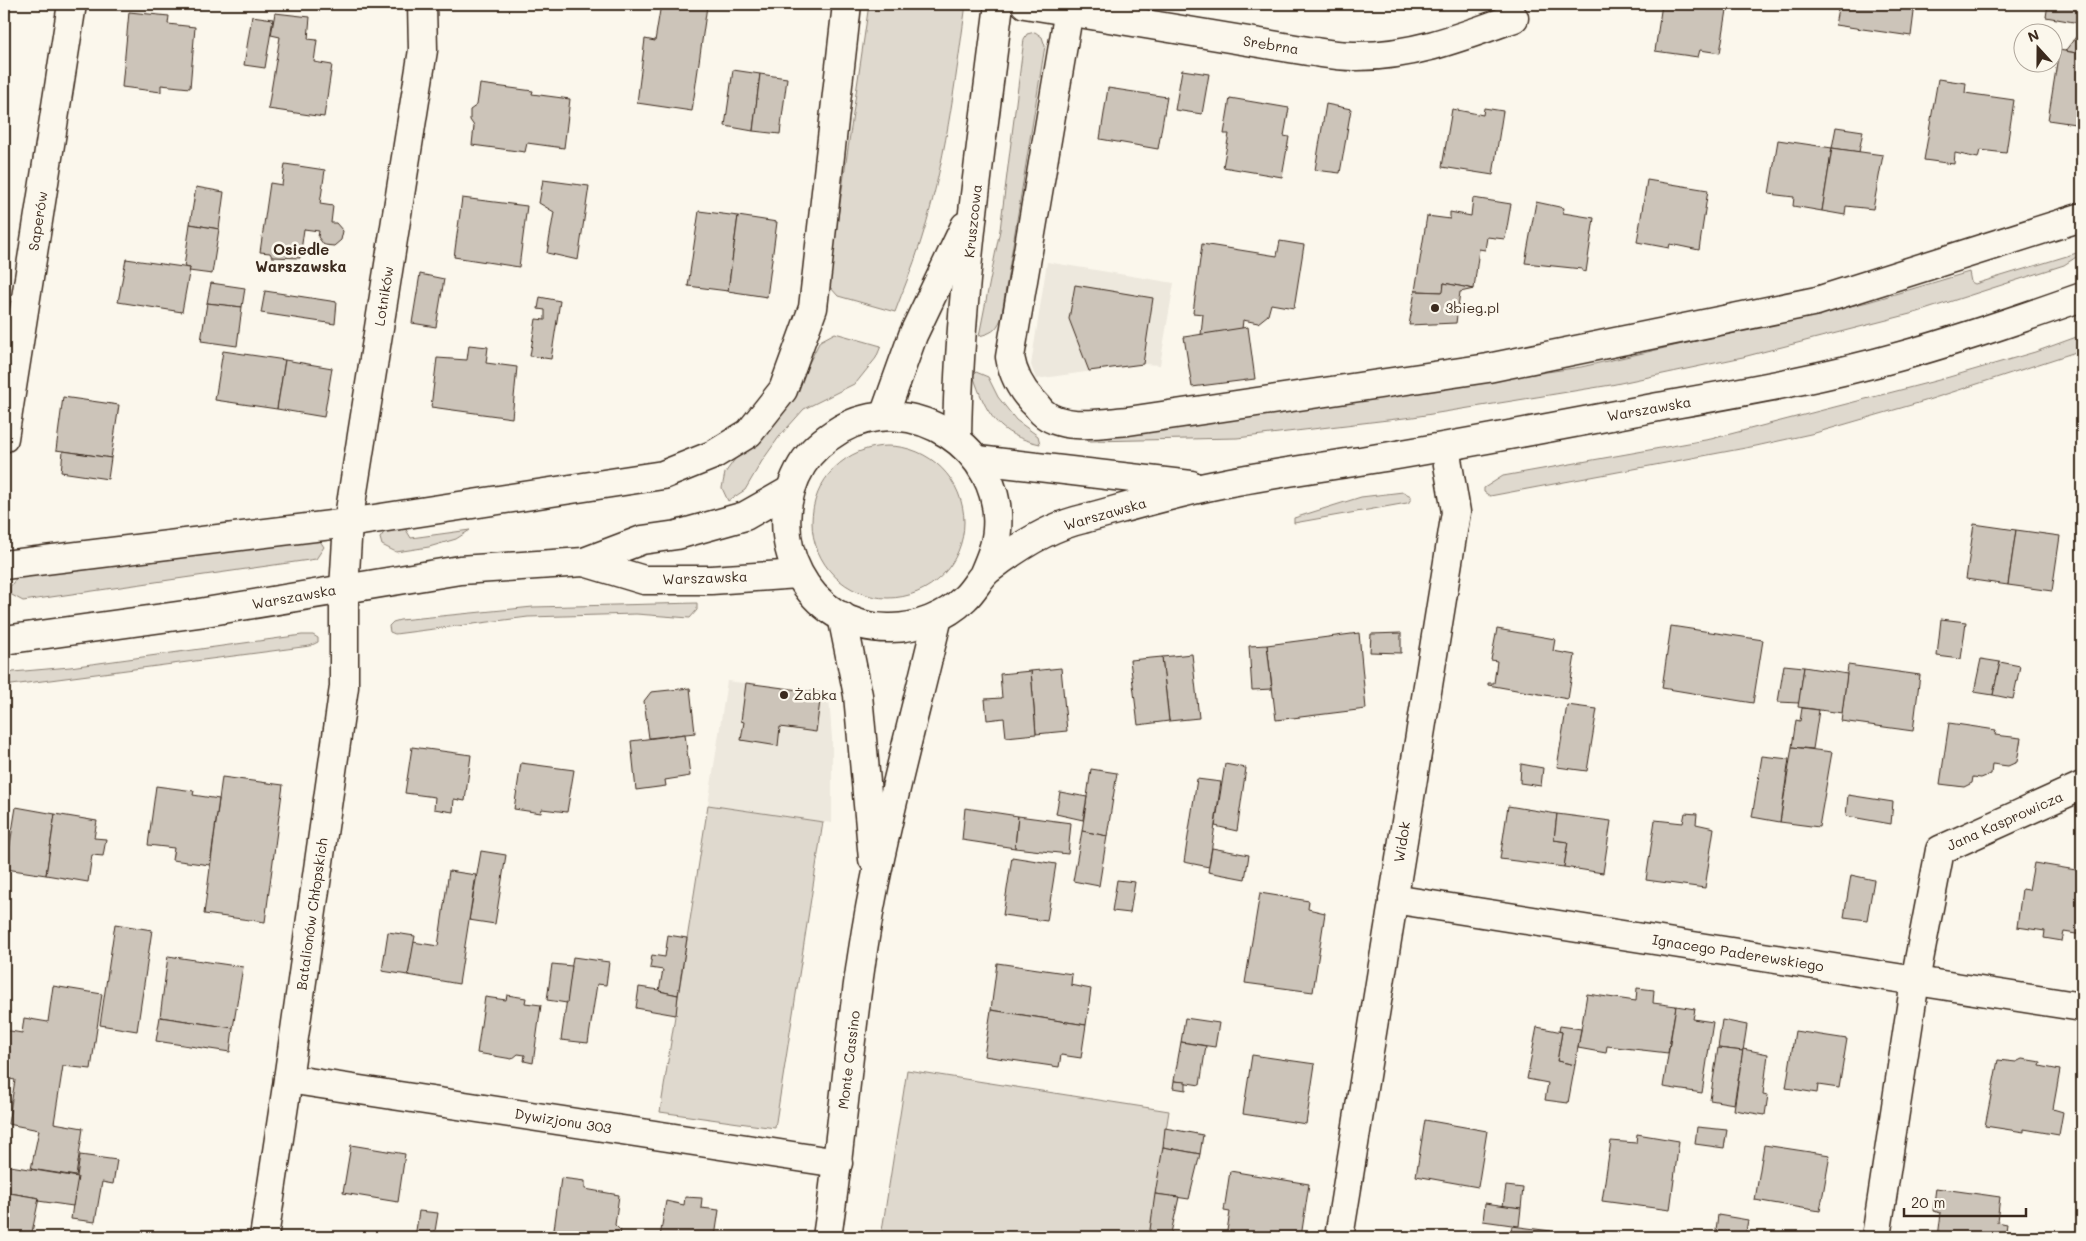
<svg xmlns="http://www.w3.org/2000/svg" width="2086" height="1241" font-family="Mali,sans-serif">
	<rect width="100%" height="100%" fill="#fbf7ec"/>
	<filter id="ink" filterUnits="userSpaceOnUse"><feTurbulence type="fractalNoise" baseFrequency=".02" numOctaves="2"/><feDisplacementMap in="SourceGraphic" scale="10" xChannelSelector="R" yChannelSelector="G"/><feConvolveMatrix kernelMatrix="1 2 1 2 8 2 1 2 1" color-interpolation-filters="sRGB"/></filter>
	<g filter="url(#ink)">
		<g fill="#ede8dd">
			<path d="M1047 262 1174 283 1160 365 1143 364 1036 379 1031 365Z"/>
			<path d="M727 681 821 693 829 697 832 739V823L708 805Z"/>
		</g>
		<g fill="#dfd9ce" stroke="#8d8276">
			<path d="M869 4H966C955 84 945 166 920 244 913 267 903 290 895 312L838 296 830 287 829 279Z"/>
			<path d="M1035 32 1042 37 1045 46 1001 319C996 331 991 333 979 336L1000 230 1024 39 1027 34Z"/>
			<path d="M2080 252 2081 254 2064 265 1918 312 1743 357 1611 385 1413 417 1237 438 1091 441 1085 440 1090 437 1235 418 1581 367 1868 302 1969 272 1971 282 1975 284Z"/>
			<path d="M835 333 881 346 876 358 856 383 804 409 779 437 762 461 745 490 728 501 722 488 725 473 735 459 753 444 801 379 820 341Z"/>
			<path d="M2082 335V350L1925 401 1815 433 1756 446 1490 496 1484 492V488L1503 476 1711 439 1939 380 2035 352Z"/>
			<path d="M976 372 988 377 998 397 1016 420 1038 436 1040 444C998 435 986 414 973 375Z"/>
			<circle cx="888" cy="522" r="76"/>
			<path d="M1403 492 1411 496V501L1407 503 1294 523V518L1361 497Z"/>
			<path d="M405 528 411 538 470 530 456 539 429 547 396 552 382 545 380 538 385 531Z"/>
			<path d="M313 539 320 541 324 547 316 559 23 601 10 594V587L17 577Z"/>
			<path d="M697 603V610L690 618 636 614 528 617 395 634 390 632 389 626 393 622 400 620 533 607Z"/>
			<path d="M302 635H313L318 638V642L310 646 4 686V677L13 672 70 667Z"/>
			<path d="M708 805 823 822 775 1128 660 1112Z"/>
			<path d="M907 1070 1169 1111 1149 1237H881Z"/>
		</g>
		<g fill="#ccc4b9" stroke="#3b2a1e">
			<path d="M661 4 707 6 692 111 637 103 645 39 655 41Z"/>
			<path d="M1662 4H1728L1720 53 1700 50 1698 57 1655 51Z"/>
			<path d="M1839 4H1915L1911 36 1835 25Z"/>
			<path d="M2048 4H2082L2079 23 2046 17Z"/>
			<path d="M129 12 169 16 168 24 195 27 190 88 161 85V92L122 87Z"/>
			<path d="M275 13 310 17 308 39 317 40 314 62 332 65 324 117 268 109 280 37 271 35Z"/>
			<path d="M252 16 273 19 265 68 244 65Z"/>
			<path d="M2082 29V54L2065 51Z"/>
			<path d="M2059 50 2082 54V125L2048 120Z"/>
			<path d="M733 70 760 74 753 131 725 126Z"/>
			<path d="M1182 70 1209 74 1202 114 1175 110Z"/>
			<path d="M760 74 787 78 780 134 753 131Z"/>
			<path d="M1938 79 1966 83 1965 93 2014 100 2006 153 1980 150 1978 158 1955 153 1954 164 1924 160Z"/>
			<path d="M480 84 533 91 532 94 570 99 564 148 527 143 525 152 472 145 474 126 470 120V110L477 105Z"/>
			<path d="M1108 88 1167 97 1158 149 1100 139Z"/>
			<path d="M1230 98 1289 108 1284 136 1289 137 1282 177 1223 167 1229 134H1224Z"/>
			<path d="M1326 104 1351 109 1340 173 1315 170Z"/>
			<path d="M1484 108 1503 111 1493 175 1442 167 1452 109 1483 115Z"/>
			<path d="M1836 127 1863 131 1859 152 1832 148Z"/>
			<path d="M1778 140 1832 148 1822 211 1793 206 1794 197 1769 194Z"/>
			<path d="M1832 148 1883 155 1873 209 1846 206 1845 215 1822 211Z"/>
			<path d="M285 164 325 170 320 204 333 206 331 223H336L343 231 341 240 334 246 324 245 318 237 319 231 304 229 300 258 272 257 270 253 260 252 270 183 282 185Z"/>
			<path d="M543 180 589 186 578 260 547 253 554 212 539 203Z"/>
			<path d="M1647 180 1708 190 1699 250 1670 244 1669 248 1637 242Z"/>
			<path d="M196 187 224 192 219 229 190 224Z"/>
			<path d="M462 198 527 206 519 267 454 257Z"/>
			<path d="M1473 198 1511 204 1505 239 1487 237 1485 250 1479 249 1474 289 1444 283 1443 292 1415 291 1427 216 1450 219V212L1471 216Z"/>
			<path d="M1536 202 1564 208 1563 213 1594 218 1586 272 1582 271V269L1525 263Z"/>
			<path d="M699 211 738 216 728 291 688 286Z"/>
			<path d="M738 216 777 222 767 297 728 291Z"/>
			<path d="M190 224 219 229 212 274 189 271 190 268 184 267Z"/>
			<path d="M1280 241 1304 245 1294 308 1271 304 1268 315 1258 323 1243 320 1242 329 1201 335 1203 314 1193 313 1202 244 1277 256Z"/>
			<path d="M126 259 190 268 182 312 118 302Z"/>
			<path d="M420 274 444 279 436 327 412 323Z"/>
			<path d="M211 283 245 288 242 307 207 303Z"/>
			<path d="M1444 283 1474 289 1460 292 1456 323 1409 325 1415 291 1443 292Z"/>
			<path d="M1075 285 1153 298 1143 364 1089 371 1069 319Z"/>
			<path d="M265 291 337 302 335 324 261 313Z"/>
			<path d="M540 297 560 301 551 359 530 356 536 319 545 320V310L538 309Z"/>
			<path d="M207 303 242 307 237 346 201 341Z"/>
			<path d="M1248 327 1255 379 1192 387 1184 337Z"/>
			<path d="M469 345 488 347 486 363 517 367 512 418 431 407 437 358 467 360Z"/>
			<path d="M223 351 285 360 277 409 215 400Z"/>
			<path d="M285 360 332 368 324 417 277 409Z"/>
			<path d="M63 397 119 405 111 458 56 450Z"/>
			<path d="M63 451 111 458 108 479 61 472Z"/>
			<path d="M1974 524 2016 530 2008 585 1966 579Z"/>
			<path d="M2016 530 2060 536 2052 591 2008 585Z"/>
			<path d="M1941 619 1966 622 1961 659 1937 656Z"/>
			<path d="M1671 626 1763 640 1753 703 1662 688Z"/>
			<path d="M1497 629 1555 639 1553 651 1575 655 1568 699 1488 685V683H1494L1497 661 1491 660Z"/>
			<path d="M1359 633 1366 709 1276 720 1267 645Z"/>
			<path d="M1401 633V653L1370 652 1371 634Z"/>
			<path d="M1267 645 1272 689 1252 690 1249 646Z"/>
			<path d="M1192 654 1199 718 1169 721 1162 657Z"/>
			<path d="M1162 657 1169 721 1138 725 1130 660Z"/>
			<path d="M1981 659 2000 662 1993 695 1974 692Z"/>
			<path d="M2000 662 2020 666 2013 699 1993 695Z"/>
			<path d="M1784 665 1804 667 1799 703 1778 702Z"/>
			<path d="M1848 665 1920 675 1913 731 1841 721Z"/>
			<path d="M1804 667 1847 674 1842 713 1798 707Z"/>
			<path d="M1061 668 1067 731 1036 734 1031 671Z"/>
			<path d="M1031 671 1036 734 1006 737 1004 718 987 720 985 699 1002 698 1000 674Z"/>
			<path d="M746 683 821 693 816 732 780 727 778 746 741 740 744 722 741 721Z"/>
			<path d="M690 688 695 733 649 738 644 701 651 692Z"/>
			<path d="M1567 705 1597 709 1587 771 1557 767Z"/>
			<path d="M1802 708 1819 710 1813 749 1792 747 1796 720 1800 721Z"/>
			<path d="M1949 723 1996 730 1995 735 2021 738 2017 762 2008 766 1992 764 1991 774 1981 778 1973 777 1972 783 1964 787 1940 784Z"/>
			<path d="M685 734 690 776 665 780 666 786 636 790 631 741Z"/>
			<path d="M412 747 471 755 465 801 454 799 453 812 434 809 435 797 405 793Z"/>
			<path d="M1792 747 1832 752 1819 827 1780 822Z"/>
			<path d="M1762 756 1789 759 1780 822 1752 817Z"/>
			<path d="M521 763 574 770 567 812 542 809 541 813 514 809Z"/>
			<path d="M1225 764 1246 768 1237 831 1215 826Z"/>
			<path d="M1521 764 1543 768 1541 786 1520 783Z"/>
			<path d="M1091 769 1117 773 1107 836 1082 831Z"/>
			<path d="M222 777 283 785 265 922 204 914Z"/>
			<path d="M1197 779 1221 782 1209 867 1184 862Z"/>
			<path d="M156 786 194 791 193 795 219 799 210 865 172 860 174 848 148 845Z"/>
			<path d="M1060 792 1087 797 1083 820 1056 814Z"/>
			<path d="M1848 795 1893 802 1891 824 1846 816Z"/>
			<path d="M1508 806 1557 814 1554 840 1568 842 1564 867 1500 859Z"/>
			<path d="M16 807 55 814 46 875 6 869Z"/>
			<path d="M965 808 1018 816 1015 848 962 840Z"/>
			<path d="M1685 813 1697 814 1696 824 1714 828 1705 888 1646 880 1655 820 1683 823Z"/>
			<path d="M55 814 97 821 94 838 106 839 103 856 92 855 88 882 46 875Z"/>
			<path d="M1557 814 1611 821 1603 873 1564 867 1568 842 1554 840Z"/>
			<path d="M1018 816 1071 823 1068 854 1015 848Z"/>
			<path d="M1082 831 1107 836 1099 886 1073 881Z"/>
			<path d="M1212 848 1249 855 1245 879 1208 872Z"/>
			<path d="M481 851 506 855 495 924 469 920Z"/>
			<path d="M1012 857 1056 864 1047 921 1003 915Z"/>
			<path d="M2034 863 2082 871V935L2064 932 2062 941 2044 938 2045 931 2017 927 2022 889 2029 890Z"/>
			<path d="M449 871 476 875 459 984 408 975 413 942 438 946Z"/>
			<path d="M1851 875 1874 880 1867 920 1844 917Z"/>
			<path d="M1117 880 1135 882 1130 913 1112 911Z"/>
			<path d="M1260 893 1309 901 1308 909 1325 913 1313 992 1245 983Z"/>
			<path d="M115 924 152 930 137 1031 100 1025Z"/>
			<path d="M388 932 415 936 408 975 382 971Z"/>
			<path d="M668 935 687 938 678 995 659 991 663 970 650 968 652 955 665 957Z"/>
			<path d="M168 956 243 967 233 1028 160 1017Z"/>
			<path d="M573 957 609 962 606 985 597 984 588 1043 561 1040Z"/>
			<path d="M997 963 1072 974 1071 985 1091 989 1086 1025 991 1010Z"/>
			<path d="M552 964 572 966 567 1003 547 1000Z"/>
			<path d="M53 986 102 994 91 1069 63 1066 54 1123 83 1128 76 1176 31 1169 39 1130 8 1124 15 1080 4 1078V1030L22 1033 24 1018 48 1022Z"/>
			<path d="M639 987 660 990 659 991 678 995 676 1015 636 1008Z"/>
			<path d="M1637 988 1654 990 1653 1003 1676 1006 1668 1053 1607 1046 1606 1053 1578 1048 1587 994 1636 1001Z"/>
			<path d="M507 995 526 998 525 1003 541 1005 533 1063 524 1061 525 1055 518 1054 512 1059 477 1053 485 997 506 1000Z"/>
			<path d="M1676 1006 1695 1009 1693 1019 1713 1022 1702 1093 1663 1087Z"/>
			<path d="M991 1010 1086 1025 1081 1058 1061 1055 1059 1067 984 1056Z"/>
			<path d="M160 1017 233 1028 230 1052 156 1041Z"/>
			<path d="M1185 1018 1219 1023 1215 1047 1181 1042Z"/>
			<path d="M1722 1020 1747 1025 1743 1051 1718 1048Z"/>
			<path d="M1560 1026 1581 1029 1575 1065 1557 1061 1562 1032 1559 1031Z"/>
			<path d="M1537 1027 1562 1032 1557 1061 1575 1065 1568 1103 1545 1100 1548 1083 1527 1079Z"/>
			<path d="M1795 1031 1847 1039 1839 1088 1818 1085 1817 1093 1786 1088Z"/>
			<path d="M1181 1042 1206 1046 1200 1085 1174 1081Z"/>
			<path d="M1718 1048 1743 1051 1734 1104 1710 1100Z"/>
			<path d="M1743 1049 1768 1054 1763 1094 1768 1095 1765 1115 1734 1110Z"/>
			<path d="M1252 1055 1315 1064 1306 1124 1243 1114Z"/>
			<path d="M2022 1059 2041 1062 2040 1066 2060 1070 2053 1109 2063 1112 2059 1135 2024 1129V1132L1985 1126 1998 1060 2016 1062Z"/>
			<path d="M1174 1081 1186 1082V1090L1173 1088Z"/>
			<path d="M1425 1120 1487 1131 1478 1187 1416 1176Z"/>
			<path d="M1697 1127 1727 1130 1724 1148 1695 1144Z"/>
			<path d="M1165 1128 1203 1135 1200 1154 1163 1147Z"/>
			<path d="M1637 1134 1679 1141 1670 1210 1602 1201 1611 1141 1636 1143Z"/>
			<path d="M351 1145 405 1154 398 1202 343 1193Z"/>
			<path d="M1764 1145 1830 1155 1820 1211 1755 1200Z"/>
			<path d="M1163 1147 1200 1154 1189 1199 1155 1194Z"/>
			<path d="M80 1155 117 1160 113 1184 102 1182 95 1222 71 1219Z"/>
			<path d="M4 1165 78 1177 73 1206 38 1201 39 1198 4 1192Z"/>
			<path d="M1230 1171 1309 1184 1301 1237H1226L1230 1212 1224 1211Z"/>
			<path d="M561 1178 585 1181V1189L619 1195 615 1225 621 1231 619 1237H553Z"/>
			<path d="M1506 1186 1523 1188 1521 1208 1503 1206Z"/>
			<path d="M1936 1188 2000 1197 1997 1222 2007 1224 2005 1237H1938L1941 1213 1933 1211Z"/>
			<path d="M4 1192 39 1198 31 1237H4Z"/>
			<path d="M1155 1194 1179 1197 1171 1233 1189 1237H1149Z"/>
			<path d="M685 1197 702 1198 701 1208 719 1210 715 1237H660L666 1201 684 1205Z"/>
			<path d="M1485 1203 1521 1208 1519 1226 1483 1221Z"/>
			<path d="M419 1211 438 1213 434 1237H415Z"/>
			<path d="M1718 1215 1748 1220 1745 1237H1715Z"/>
			<path d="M1512 1226 1551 1231 1550 1237H1510Z"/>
		</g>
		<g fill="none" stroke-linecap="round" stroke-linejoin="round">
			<defs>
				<g id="street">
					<path d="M1025 4 1308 51C1323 53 1338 56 1354 56 1410 57 1462 37 1514 18"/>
					<path d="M1070 4 1010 357C1013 375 1020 388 1032 401 1036 404 1039 409 1042 412 1062 431 1103 423 1128 421L1488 368 1817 301 2082 217"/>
					<path d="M4 438 72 4"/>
					<path d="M4 565 348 523 663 475 713 455 749 433 783 390 813 308 847 4"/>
					<path d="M1393 899 2082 1007"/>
					<path d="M288 1079 838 1163"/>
					<path d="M264 1237 288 1079 344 687V589L348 523 423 50 422 4"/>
					<path d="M1339 1237 1456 512 1445 447"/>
					<path d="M1876 1237 1915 981 1940 850 2082 786"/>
				</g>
				<g id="secondary">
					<path d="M884 416 913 335 965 226"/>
					<path d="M957 439C959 293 981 148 999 4"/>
					<path d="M978 460 1191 485"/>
					<path d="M584 562 644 580H711L798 574"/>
					<path d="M984 573C990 559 996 545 997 530 1004 449 912 389 841 429 826 438 811 450 802 465 760 535 806 630 891 628 917 628 946 617 965 598 974 590 979 578 988 570 1016 548 1048 527 1083 519 1124 508 1165 496 1206 487 1265 474 1325 467 1385 457 1474 442 1564 425 1653 408 1736 393 1820 379 1901 356 1962 339 2023 318 2082 297"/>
					<path d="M842 616 858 695 873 859"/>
					<path d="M4 640 199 613 460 570 584 562 642 540 677 535 745 516 789 491"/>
					<path d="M827 1237C845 1119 851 999 875 882 893 793 917 705 938 617"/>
				</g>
			</defs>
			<use href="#street" stroke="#3b2a1e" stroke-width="31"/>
			<use href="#secondary" stroke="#3b2a1e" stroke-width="31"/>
			<use href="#street" stroke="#fbf7ec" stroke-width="28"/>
			<use href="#secondary" stroke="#fbf7ec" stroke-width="28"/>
		</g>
	</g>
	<g fill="#3b2a1e" stroke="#fbf7ec" stroke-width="2">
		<circle cx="1435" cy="308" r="5"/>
		<circle cx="784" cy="695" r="5"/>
	</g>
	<g text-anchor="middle" stroke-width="5" stroke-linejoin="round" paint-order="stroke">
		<g font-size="14" fill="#3b2a1e" stroke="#fbf7ec">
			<text transform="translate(1271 45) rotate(9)" y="5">Srebrna</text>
			<text transform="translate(38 221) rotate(-81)" y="5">Saperów</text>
			<text transform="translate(973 221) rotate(-84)" y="5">Kruszcowa</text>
			<text transform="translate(384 296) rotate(-81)" y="5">Lotników</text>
			<text transform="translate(1649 409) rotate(-10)" y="5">Warszawska</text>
			<text transform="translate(1105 514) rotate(-16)" y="5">Warszawska</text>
			<text transform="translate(705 578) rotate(-2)" y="5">Warszawska</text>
			<text transform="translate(294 597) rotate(-10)" y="5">Warszawska</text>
			<text transform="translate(2005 821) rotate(-24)" y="5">Jana Kasprowicza</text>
			<text transform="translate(1402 842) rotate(-81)" y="5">Widok</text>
			<text transform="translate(312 914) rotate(-82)" y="5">Batalionów Chłopskich</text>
			<text transform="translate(1738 953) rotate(9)" y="5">Ignacego Paderewskiego</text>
			<text transform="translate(849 1060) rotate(-83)" y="5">Monte Cassino</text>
			<text transform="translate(563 1121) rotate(9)" y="5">Dywizjonu 303</text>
		</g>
		<g font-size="14" fill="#3b2a1e" stroke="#fbf7ec" text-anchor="start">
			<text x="1445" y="313">3bieg.pl</text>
			<text x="794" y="700">Żabka</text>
		</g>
		<g font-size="15" font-weight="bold" fill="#3b2a1e" stroke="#fbf7ec">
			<text x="301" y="255">Osiedle<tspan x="301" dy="17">Warszawska</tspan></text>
		</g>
	</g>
	<rect width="2086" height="1241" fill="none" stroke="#fbf7ec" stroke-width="20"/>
	<rect x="10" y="10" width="2066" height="1221" fill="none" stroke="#3b2a1e" stroke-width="2" filter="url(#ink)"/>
	<g transform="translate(2038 48) rotate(339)"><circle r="24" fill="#fbf7ec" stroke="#aea59a"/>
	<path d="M0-4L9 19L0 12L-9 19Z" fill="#3b2a1e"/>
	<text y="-8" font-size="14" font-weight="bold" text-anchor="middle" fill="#3b2a1e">N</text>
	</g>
	<path d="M1904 1208v8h122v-8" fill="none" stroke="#3b2a1e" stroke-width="2.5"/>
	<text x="1911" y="1208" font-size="15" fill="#3b2a1e" stroke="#fbf7ec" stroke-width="4" paint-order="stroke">20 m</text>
</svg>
